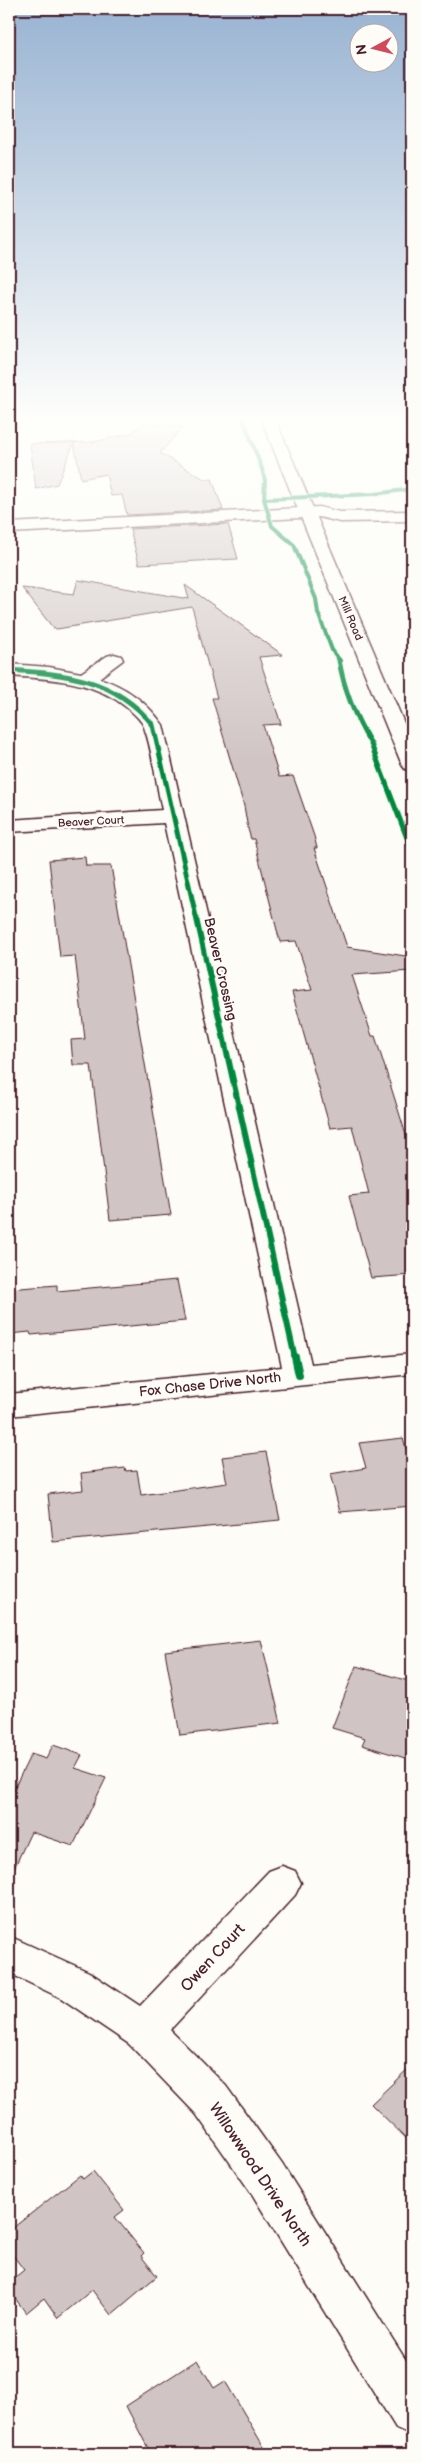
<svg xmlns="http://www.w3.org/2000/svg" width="421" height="2463" font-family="'Balsamiq Sans',sans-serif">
	<rect width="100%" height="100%" fill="#fdfcf7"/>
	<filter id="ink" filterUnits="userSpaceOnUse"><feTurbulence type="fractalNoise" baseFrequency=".02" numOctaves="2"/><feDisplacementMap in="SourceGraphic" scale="10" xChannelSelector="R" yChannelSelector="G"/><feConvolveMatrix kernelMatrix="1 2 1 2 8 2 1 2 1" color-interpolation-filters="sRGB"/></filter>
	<g filter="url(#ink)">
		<g fill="#d0c5c4" stroke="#4a1f2b">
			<path d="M142 423 183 427 160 453 204 479H212L223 510 127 515 122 495 111 496 106 474 81 479 74 443 57 484 36 489 30 444 94 442 132 433Z"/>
			<path d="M228 524 238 559 139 564 130 529Z"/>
			<path d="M78 580 189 599 185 585 283 655 259 657 281 724 263 725 279 777 293 776 297 787 314 836 317 848H314L347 947 412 957V971L352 975 372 1036H375L412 1154V1275L371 1278 349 1196 369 1194 352 1126 330 1128 292 992 312 990 296 941 280 942 254 839H251L248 829 244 806 212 698H217L192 607 57 629 53 628 22 588 74 594Z"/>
			<path d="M85 857 86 866H111L171 1215 110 1220 91 1065H73L71 1040 85 1039 75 956 60 957 49 860Z"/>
			<path d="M177 1280 185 1321 31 1335 30 1332 9 1334V1289L57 1285V1291Z"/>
			<path d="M403 1438 412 1469V1506L340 1512 330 1474 366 1468 359 1443Z"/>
			<path d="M266 1452 280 1520 53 1542 48 1494 83 1490 81 1473 125 1468 126 1471 137 1470 141 1495 227 1483 222 1457Z"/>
			<path d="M261 1640 281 1723 180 1735 165 1651Z"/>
			<path d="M356 1666 412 1682V1751L408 1749 405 1758 362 1745 365 1738 332 1728Z"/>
			<path d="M53 1745 82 1755 75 1768 106 1778 73 1846 31 1832 9 1879V1799L31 1754 46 1759Z"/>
			<path d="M412 2065V2144L371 2104Z"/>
			<path d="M93 2171 124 2210 115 2217 144 2253 141 2256 157 2276 111 2315 92 2290 58 2318 44 2298 26 2313 9 2290V2282L24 2270 9 2250V2231L80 2175 83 2179Z"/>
			<path d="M197 2360 214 2388 225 2381 268 2454H151L126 2406Z"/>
		</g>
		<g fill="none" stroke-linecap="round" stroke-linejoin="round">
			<defs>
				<g id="street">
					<path d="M319 507 340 512 412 511V521L340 522 319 517 9 533V523Z"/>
					<path d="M114 654 121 656 123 660 99 678C126 687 146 701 163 725L311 1364 412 1354V1374L9 1416V1394L282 1367 164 823 9 832V820L162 810C156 784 153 752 144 727 141 719 132 712 126 707 93 680 50 679 9 676V664L49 667 81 673 107 656Z"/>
					<path d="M282 1866 295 1871 301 1883 295 1895 170 2030 226 2086 282 2164 412 2370V2435L396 2428 252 2194 196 2114 129 2044 61 1998 9 1973V1936L89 1972 140 2006 269 1871Z"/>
				</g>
				<path id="secondary" d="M260 416H274L412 742V771L405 769 402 765Z"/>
			</defs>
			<use href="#street" stroke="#4a1f2b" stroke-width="3"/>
			<use href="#secondary" stroke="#4a1f2b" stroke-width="3"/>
			<use href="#street" fill="#fdfcf7" fill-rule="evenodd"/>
			<use href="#secondary" fill="#fdfcf7" fill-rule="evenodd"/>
			<defs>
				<g id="cycleway-far3">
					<path d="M242 416 262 469 265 481 264 499 272 526 294 545 316 599 318 613 332 650 340 661"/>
					<path d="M264 499 374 494 412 489"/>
				</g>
				<g id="cycleway-far2">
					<path d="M339 660C344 689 356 719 371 744L412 851"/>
					<path d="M9 670C66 674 115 678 153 725L208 970"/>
				</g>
				<path id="cycleway-far1" d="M208 968 295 1358"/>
				<path id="cycleway" d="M295 1357 299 1375"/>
			</defs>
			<use href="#cycleway-far3" stroke="#fdfcf7" stroke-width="5.5"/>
			<use href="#cycleway-far2" stroke="#fdfcf7" stroke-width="8"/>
			<use href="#cycleway-far1" stroke="#fdfcf7" stroke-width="9"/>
			<use href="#cycleway" stroke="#fdfcf7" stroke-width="11"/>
			<use href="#cycleway-far3" stroke="#00873e" stroke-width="4"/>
			<use href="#cycleway-far2" stroke="#00873e" stroke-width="5"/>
			<use href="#cycleway-far1" stroke="#00873e" stroke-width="6"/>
			<use href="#cycleway" stroke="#00873e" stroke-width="8"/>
		</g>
	</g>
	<linearGradient id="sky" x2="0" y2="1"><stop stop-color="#98b3d2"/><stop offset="0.55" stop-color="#fefefb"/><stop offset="1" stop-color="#fefefb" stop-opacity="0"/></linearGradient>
	<rect width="421" height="761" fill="url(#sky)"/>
	<g text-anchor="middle" stroke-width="5" stroke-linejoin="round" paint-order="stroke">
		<g font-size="11" fill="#4a1f2b" stroke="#fdfcf7">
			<text transform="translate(351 618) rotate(67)" y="4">Mill Road</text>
			<text transform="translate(91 821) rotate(-3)" y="4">Beaver Court</text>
		</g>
		<g font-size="14" fill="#4a1f2b" stroke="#fdfcf7">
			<text transform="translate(221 969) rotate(77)" y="5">Beaver Crossing</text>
			<text transform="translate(210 1384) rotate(-6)" y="5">Fox Chase Drive North</text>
		</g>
		<g font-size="16" fill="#4a1f2b" stroke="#fdfcf7">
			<text transform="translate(212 1957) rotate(-47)" y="6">Owen Court</text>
			<text transform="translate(261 2174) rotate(56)" y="6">Willowwood Drive North</text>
		</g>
	</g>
	<rect width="421" height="2463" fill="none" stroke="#fdfcf7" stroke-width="30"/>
	<rect x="15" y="15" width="391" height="2433" fill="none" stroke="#4a1f2b" stroke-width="2" filter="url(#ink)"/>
	<g transform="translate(374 48) rotate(263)"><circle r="24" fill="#fdfcf7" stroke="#b5a4a5"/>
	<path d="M0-4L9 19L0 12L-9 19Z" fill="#d1495b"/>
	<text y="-8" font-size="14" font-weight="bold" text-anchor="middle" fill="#4a1f2b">N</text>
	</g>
</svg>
